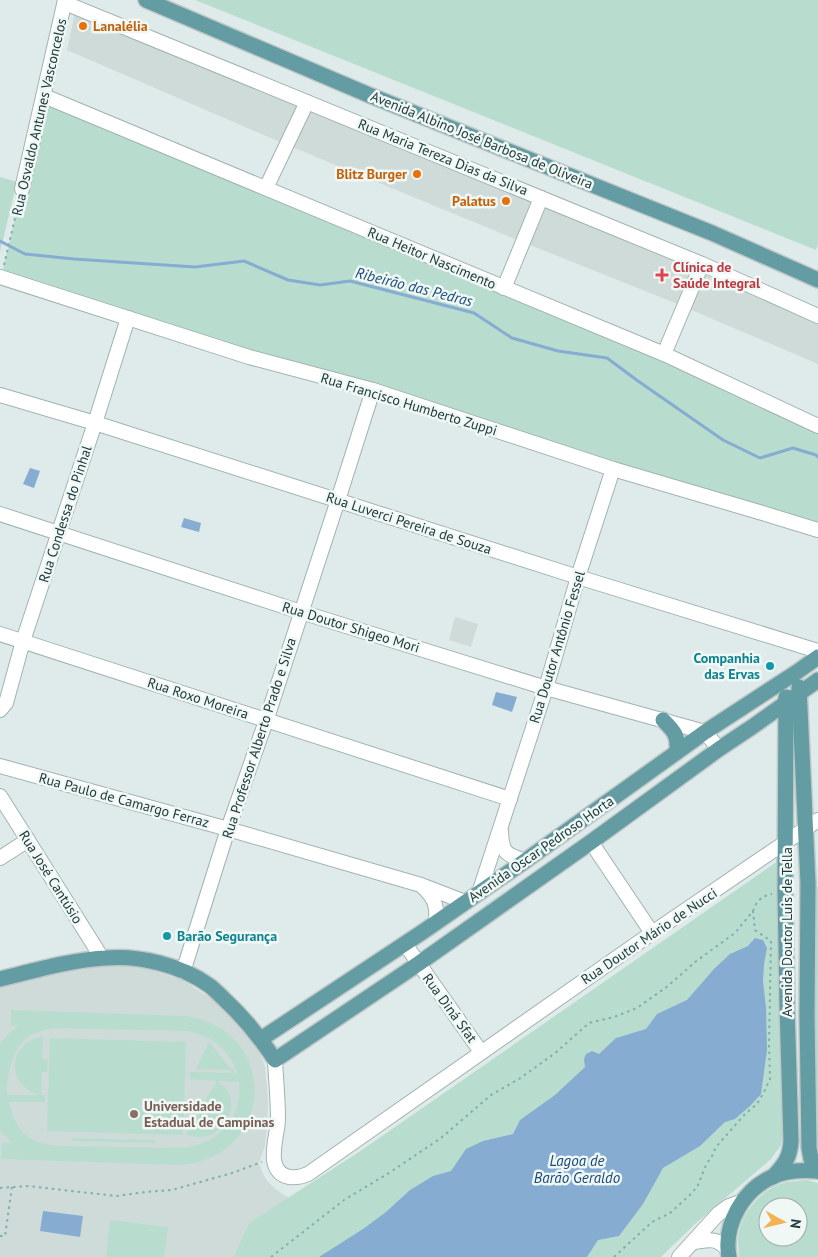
<svg xmlns="http://www.w3.org/2000/svg" width="818" height="1257" font-family="'PT Sans',sans-serif">
	<rect width="100%" height="100%" fill="#dfebea"/>
	<g fill="#cedbd9">
		<path d="M75 12 676 262 818 324V364L675 303 515 239 280 142 67 50Z"/>
		<path d="M455 617 478 624 471 647 449 640Z"/>
		<path d="M114 964 148 969 184 981 210 998 231 1016 254 1041 260 1054 265 1066 268 1102 267 1127 265 1146 259 1163 263 1174 268 1182 277 1190 289 1198 249 1223 233 1257H0V985L77 967Z"/>
	</g>
	<g fill="#b8ddce" fill-rule="evenodd">
		<path d="M195 0H818V244L816 250Z"/>
		<path d="M44 96 818 426V527L1 278Z"/>
		<path d="M0 177 17 182 0 252Z"/>
		<path d="M778 861 785 1119 781 1145 771 1159 695 1224 661 1257H233L249 1223 359 1152Z"/>
		<path d="M808 883 818 887V1171H817Z"/>
		<path d="M11 1010 185 1016C281 1029 276 1158 180 1165L1 1159 2 1143H12L0 1131V1044L5 1038 18 1026 11 1025ZM54 1028 186 1031C210 1035 230 1049 237 1073L190 1072V1079L217 1081 205 1101 199 1098 193 1109 199 1113 186 1135C191 1136 197 1137 202 1137 221 1135 236 1114 230 1096 228 1089 222 1085 218 1081L239 1082C243 1119 217 1145 181 1148L59 1146C28 1143 16 1132 9 1102H45V1095H7C6 1078 12 1048 28 1037 35 1032 45 1030 54 1028Z"/>
		<path d="M43 1036 42 1059H48L47 1072H42L41 1095C5 1086 7 1043 43 1036Z"/>
		<path d="M50 1038 186 1042 183 1135 47 1131Z"/>
		<path d="M209 1042 231 1069H234V1072L233 1073 230 1070 196 1069Z"/>
		<path d="M72 1138 155 1140V1143L72 1141Z"/>
		<path d="M807 1180 818 1183V1257H739C739 1252 738 1246 738 1241 739 1214 761 1188 787 1182 793 1181 800 1181 807 1180ZM768 1207H798V1237H768Z"/>
		<path d="M110 1220 168 1227 164 1257H106Z"/>
	</g>
	<g fill="#86acd2">
		<path d="M30 468 40 471 34 488 23 484Z"/>
		<path d="M184 518 201 523 199 532 181 527Z"/>
		<path d="M496 692 517 697 512 712 492 705Z"/>
		<path d="M755 938 763 940 767 948 764 964 763 981 766 1008 767 1050 761 1094 750 1106 735 1119 725 1122 700 1146 663 1168 643 1204 619 1236 598 1240 587 1257H319L363 1229 386 1212 410 1190 433 1176 451 1171 466 1149 483 1141 513 1134 520 1120 555 1095 585 1067 584 1059 586 1054 592 1051 599 1054 616 1038 646 1029 657 1014 687 1000 714 969 730 954 748 946Z"/>
		<path d="M43 1211 83 1216 80 1237 40 1231Z"/>
	</g>
	<g fill="none" stroke-linecap="round" stroke-linejoin="round">
		<path stroke="#86acd2" stroke-width="3" d="M0 241 25 254 74 259 195 267 244 261 288 280 320 285 350 281 474 313 512 338 558 351 607 358 638 381 723 440 760 458 793 448 816 455 818 457"/>
		<defs>
			<g id="minor">
				<path d="M65 3 702 264 818 316"/>
				<path d="M44 96 664 354 818 426"/>
				<path d="M266 188 307 102"/>
				<path d="M22 189 65 0"/>
				<path d="M0 277 249 357 373 390 613 469 759 512 818 530"/>
				<path d="M504 288 541 198"/>
				<path d="M664 354 702 264"/>
				<path d="M0 395 95 423 578 577 818 651"/>
				<path d="M0 514 301 612 546 688 705 732 719 749"/>
				<path d="M0 634 510 799"/>
				<path d="M0 710 6 703 23 641 95 423 128 318"/>
				<path d="M0 766 228 829 421 885 465 902"/>
				<path d="M0 796 102 958"/>
				<path d="M501 831C502 853 505 854 525 861"/>
				<path d="M591 842 652 933"/>
				<path d="M0 858 28 840"/>
				<path d="M423 887C436 899 437 907 436 923"/>
				<path d="M479 893 546 688 578 577 613 469"/>
				<path d="M405 944 481 1052"/>
				<path d="M183 972 228 829 266 721 338 500 373 390"/>
				<path d="M275 1060C276 1080 278 1099 278 1119 278 1136 263 1171 289 1177 296 1178 301 1177 308 1174L652 933 818 820"/>
				<path d="M694 1242C709 1240 716 1237 727 1249"/>
				<path d="M679 1257 718 1214 729 1206 743 1201"/>
			</g>
			<g id="major">
				<path d="M146 0 369 95 712 233 818 280"/>
				<path d="M799 687 808 883 807 1016 809 1148 811 1159 817 1171"/>
				<path d="M663 720C675 732 678 735 677 752"/>
				<path d="M0 979C33 971 71 960 105 958 139 955 181 965 210 986 216 991 221 996 227 1002 246 1020 260 1037 275 1060L418 964 591 842 719 749 752 727 818 680"/>
				<path d="M261 1039 424 931 525 861 705 732 797 672 818 657"/>
				<path d="M773 1177C784 1165 790 1158 791 1141L787 1006 785 891 786 697"/>
				<path d="M729 1257C723 1225 743 1190 772 1177 786 1170 803 1170 818 1171"/>
			</g>
		</defs>
		<use href="#minor" stroke="#a2b2b2" stroke-width="16"/>
		<use href="#major" stroke="#c1c8c8" stroke-width="18"/>
		<g stroke="#7faeaf" stroke-width="2" stroke-dasharray="2.5 4" stroke-linecap="butt">
			<path d="M4 265 19 201"/>
			<path d="M0 1188 28 1186 116 1196 146 1192 172 1190 232 1173 262 1162"/>
			<path d="M0 1236H5L12 1187"/>
			<path d="M271 1257 344 1200 389 1173 441 1138 491 1095 519 1079 554 1054 589 1023 614 1017 637 1008 668 986 695 962 735 933 753 911 756 904 762 897 772 894"/>
			<path d="M614 1257 652 1222 670 1213 692 1193 698 1185 706 1165 712 1156 716 1147 745 1114 757 1104 764 1092 770 1079 769 1045 771 941 755 930 753 911"/>
		</g>
		<use href="#minor" stroke="#fff" stroke-width="14"/>
		<use href="#major" stroke="#639ca2" stroke-width="15"/>
	</g>
	<g fill="#e8710a" stroke="#f0f8f6" stroke-width="2">
		<circle cx="83" cy="26" r="5"/>
		<circle cx="417" cy="174" r="5"/>
		<circle cx="506" cy="201" r="5"/>
	</g>
	<path fill="#e0444e" stroke="#f0f8f6" stroke-width="2" d="M659.5 267.5h5v5h5v5h-5v5h-5v-5h-5v-5h5z"/>
	<g fill="#0f9aa8" stroke="#f0f8f6" stroke-width="2">
		<circle cx="770" cy="666" r="5"/>
		<circle cx="167" cy="936" r="5"/>
	</g>
	<circle fill="#8d6e63" stroke="#f0f8f6" stroke-width="2" cx="134" cy="1114" r="5"/>
	<g text-anchor="middle" stroke-width="5" stroke-linejoin="round" paint-order="stroke">
		<g font-size="14" font-weight="bold" fill="#c56008" stroke="#f0f8f6" text-anchor="end">
			<text x="93" y="31" text-anchor="start">Lanalélia</text>
			<text x="407" y="179">Blitz Burger</text>
			<text x="496" y="206">Palatus</text>
		</g>
		<g font-size="14" fill="#20393b" stroke="#f0f8f6">
			<text transform="translate(39 117) rotate(-77)" y="5">Rua Osvaldo Antunes Vasconcelos</text>
			<text transform="translate(482 140) rotate(22)" y="5">Avenida Albino José Barbosa de Oliveira</text>
			<text transform="translate(443 157) rotate(22)" y="5">Rua Maria Tereza Dias da Silva</text>
			<text transform="translate(432 258) rotate(23)" y="5">Rua Heitor Nascimento</text>
			<text transform="translate(409 404) rotate(17)" y="5">Rua Francisco Humberto Zuppi</text>
			<text transform="translate(65 514) rotate(-72)" y="5">Rua Condessa do Pinhal</text>
			<text transform="translate(409 523) rotate(18)" y="5">Rua Luverci Pereira de Souza</text>
			<text transform="translate(351 627) rotate(17)" y="5">Rua Doutor Shigeo Mori</text>
			<text transform="translate(557 647) rotate(-73)" y="5">Rua Doutor Antônio Fessel</text>
			<text transform="translate(198 698) rotate(18)" y="5">Rua Roxo Moreira</text>
			<text transform="translate(259 738) rotate(-72)" y="5">Rua Professor Alberto Prado e Silva</text>
			<text transform="translate(124 800) rotate(15)" y="5">Rua Paulo de Camargo Ferraz</text>
			<text transform="translate(541 849) rotate(-35)" y="5">Avenida Oscar Pedroso Horta</text>
			<text transform="translate(51 877) rotate(58)" y="5">Rua José Cantúsio</text>
			<text transform="translate(787 932) rotate(-90)" y="5">Avenida Doutor Luis de Tella</text>
			<text transform="translate(649 936) rotate(-34)" y="5">Rua Doutor Mário de Nucci</text>
			<text transform="translate(450 1008) rotate(54)" y="5">Rua Diná Sfat</text>
		</g>
		<g font-size="14" font-weight="bold" fill="#be3a42" stroke="#f0f8f6" text-anchor="start">
			<text x="673" y="272">Clínica de<tspan x="673" dy="16">Saúde Integral</tspan></text>
		</g>
		<g font-size="14" font-weight="bold" fill="#0d838f" stroke="#f0f8f6" text-anchor="end">
			<text x="760" y="663">Companhia<tspan x="760" dy="16">das Ervas</tspan></text>
			<text x="177" y="941" text-anchor="start">Barão Segurança</text>
		</g>
		<g font-size="14" font-weight="bold" fill="#785e54" stroke="#f0f8f6" text-anchor="start">
			<text x="144" y="1111">Universidade<tspan x="144" dy="16">Estadual de Campinas</tspan></text>
		</g>
		<g font-size="15" font-style="italic" fill="#194878" stroke="#f0f8f6">
			<text transform="translate(414 287) rotate(14)" y="5">Ribeirão das Pedras</text>
			<text x="577" y="1166">Lagoa de<tspan x="577" dy="17">Barão Geraldo</tspan></text>
		</g>
	</g>
	<g transform="translate(783 1222) rotate(98)"><circle r="24" fill="#f0f8f6" stroke="#9dacab"/>
	<path d="M0-4L9 19L0 12L-9 19Z" fill="#f5b254"/>
	<text y="-8" font-size="14" font-weight="bold" text-anchor="middle" fill="#20393b">N</text>
	</g>
</svg>
